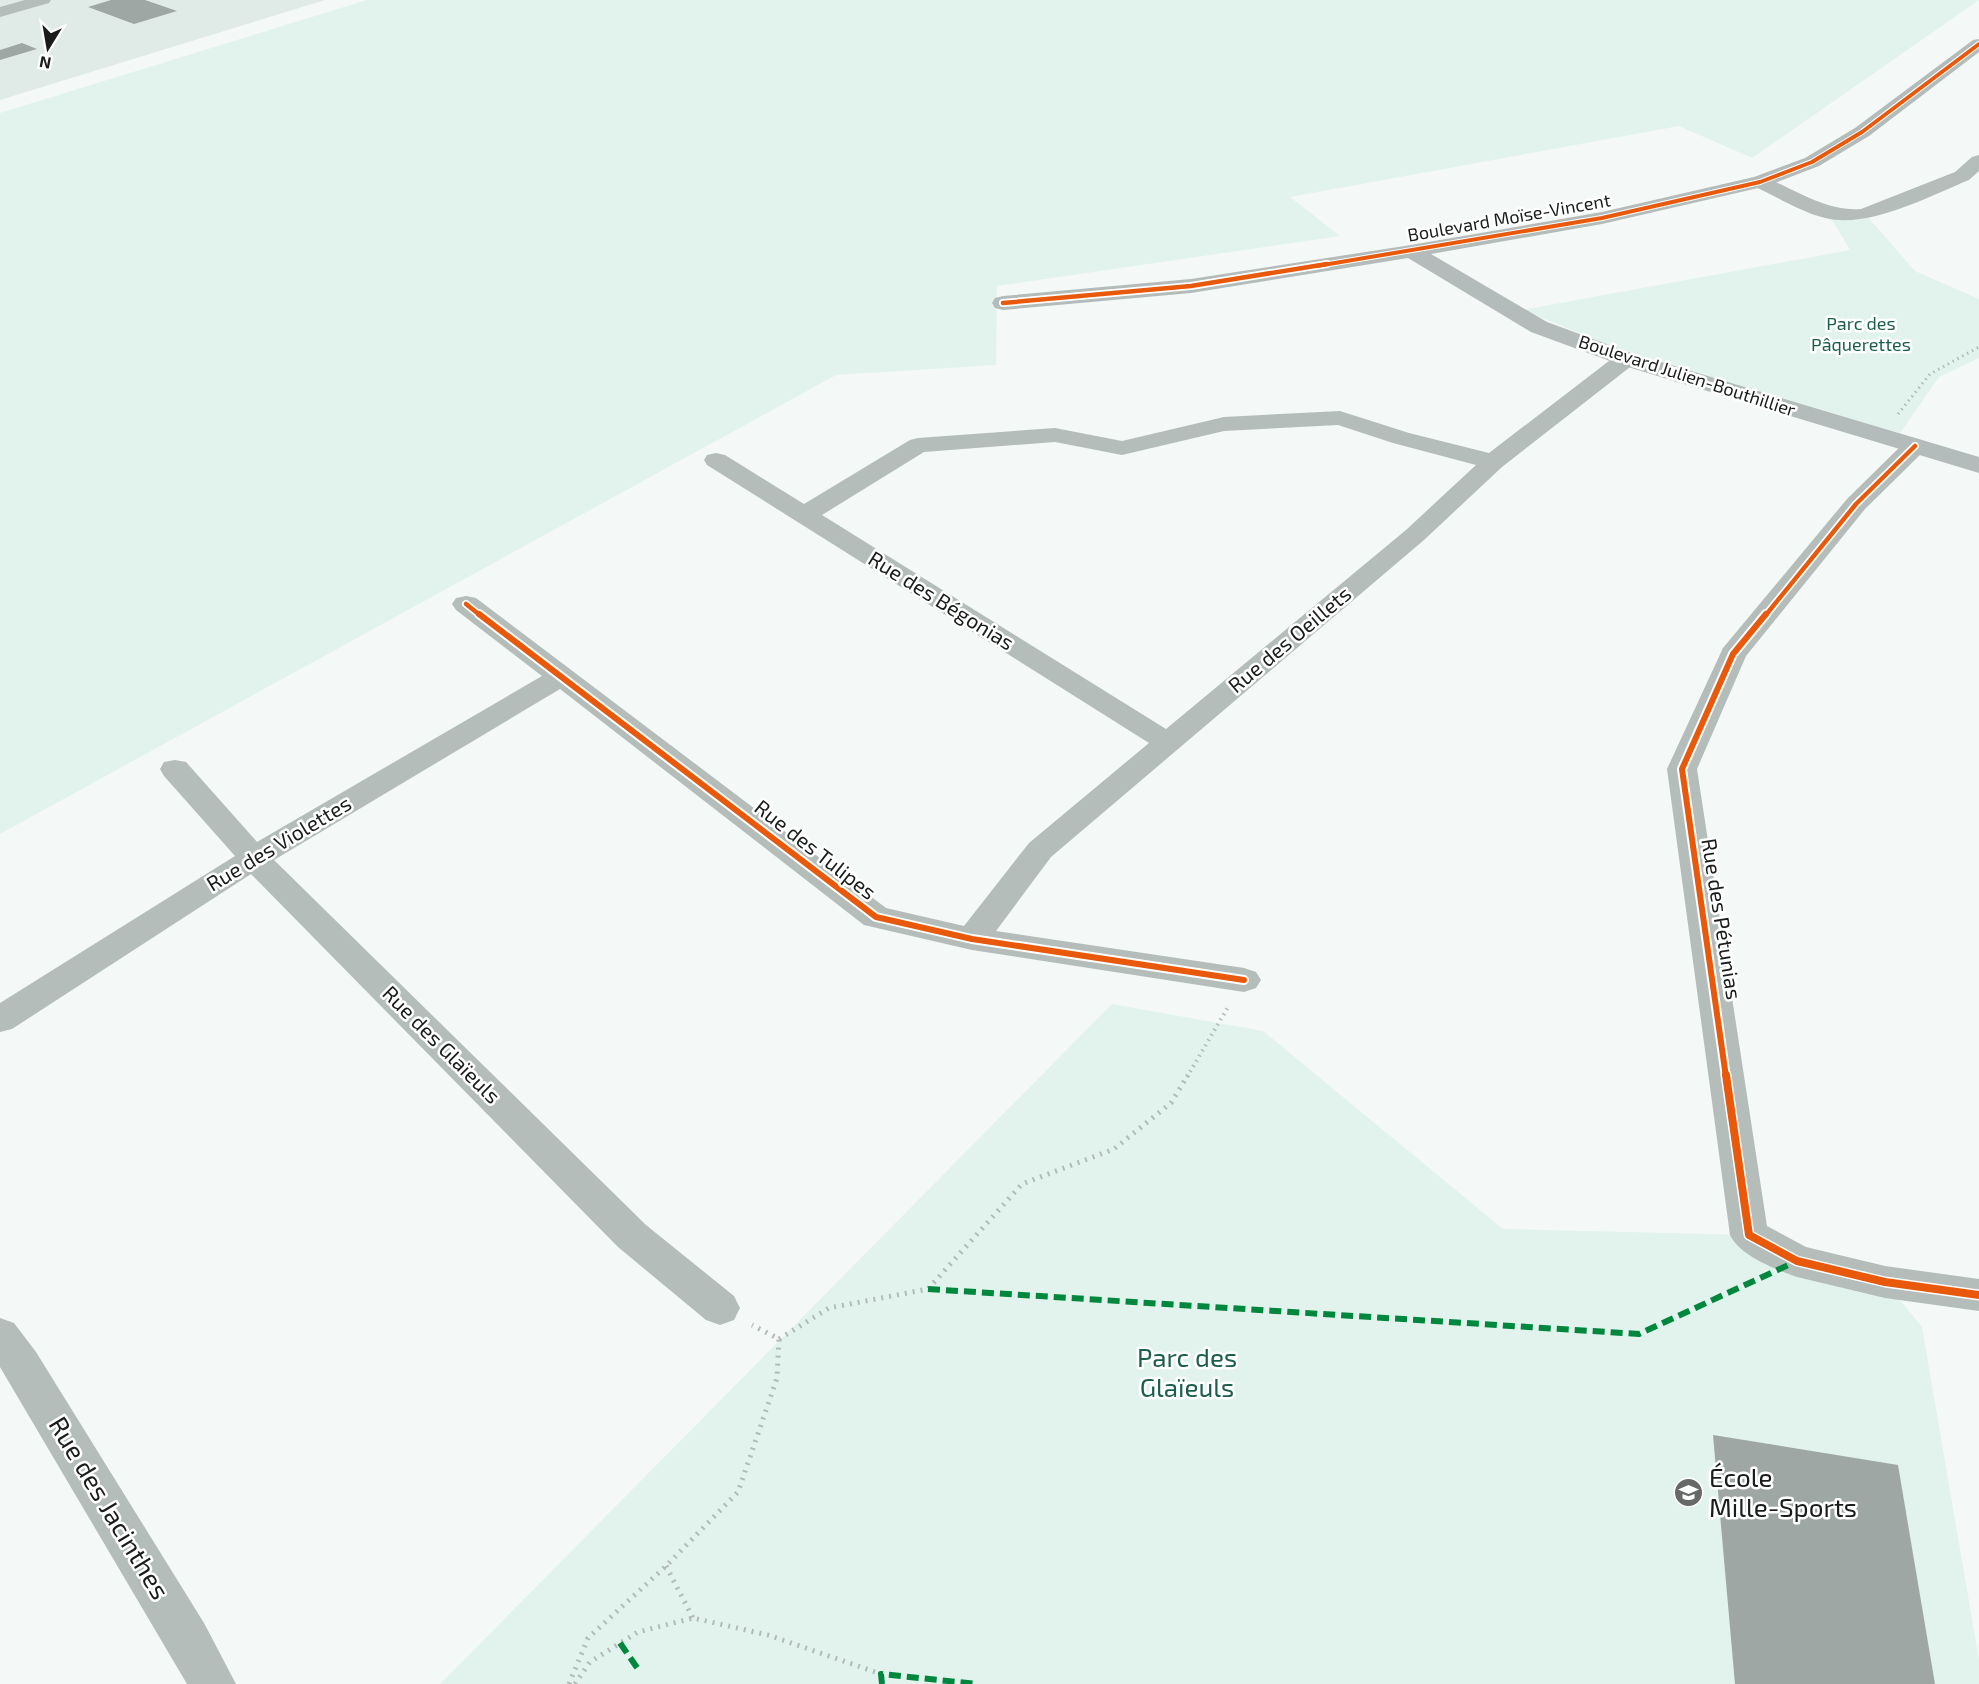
<svg xmlns="http://www.w3.org/2000/svg" width="1979" height="1684" font-family="'Exo 2',sans-serif">
	<rect width="100%" height="100%" fill="#f4f8f6"/>
	<path fill="#e0ebe7" d="M0 0H325L0 100Z"/>
	<g fill="#e1f3ec">
		<path d="M367 0H1979L1752 158 1679 126 1290 197 1340 236 997 286 996 365 836 375 0 834V113Z"/>
		<path d="M1828 213 1865 214 1915 271 1979 299V358L1939 377 1900 433 1629 353 1523 310 1850 250Z"/>
		<path d="M1112 1004 1263 1031 1503 1229 1749 1235 1885 1282 1922 1327 1979 1660V1684H440Z"/>
	</g>
	<g fill="#9ea7a4">
		<path d="M111 0H145L177 11 134 24 88 7Z"/>
		<path d="M22 43 37 49 0 60V50Z"/>
		<path d="M1713 1435 1898 1465 1935 1684H1735Z"/>
	</g>
	<g fill="none" stroke-linecap="round" stroke-linejoin="round">
		<path stroke="#b3bbb8" stroke-width="3" stroke-dasharray="1.5 4" stroke-linecap="butt" d="M1898 414 1930 374 1979 347"/>
		<path stroke="#b3bbb8" stroke-width="4" stroke-dasharray="1.5 4.5" stroke-linecap="butt" d="M1187 1077 1228 1007"/>
		<g stroke="#b3bbb8" stroke-width="5" stroke-dasharray="2 6" stroke-linecap="butt">
			<path d="M779 1339 829 1308 928 1289 1022 1184 1114 1149 1171 1103 1188 1075"/>
			<path d="M666 1566 693 1618"/>
			<path d="M569 1684 588 1638 666 1566 738 1492 777 1378 779 1339 752 1325"/>
			<path d="M575 1684 590 1662 638 1632 693 1618 768 1635 881 1674"/>
		</g>
		<g fill="#b4bdba" fill-rule="evenodd">
			<path d="M25 0H51L49 3 0 17V7Z"/>
			<path d="M1979 155V171L1969 180C1927 197 1869 229 1825 218 1800 212 1776 196 1753 186L1750 182 1753 178H1767C1797 191 1828 212 1861 209L1955 172 1972 157Z"/>
			<path d="M1626 352 1634 354 1637 359 1634 364 1502 467 1424 540 1051 857 996 931 1244 968 1256 972 1261 980 1256 988 1244 992 972 950 864 925 560 689 274 860 646 1225 734 1296 740 1308 734 1320 720 1325 706 1320 618 1247 251 874 12 1029 0 1032V1003L235 856 164 776 160 769 164 762 175 760 186 762 257 842 542 676 456 610 452 604 456 598 466 596 476 598 886 908 964 926 1029 843 1149 743 707 465 704 460 707 455 716 453 725 455 804 504 910 440 918 438 1055 428 1122 441 1224 417 1340 411 1409 433 1489 453 1618 354ZM1338 425 1393 443 1476 465 1406 530 1166 729 822 515 924 452 1055 442 1122 455 1224 431Z"/>
			<path d="M1915 439 1924 441 1927 446 1924 451 1865 509 1746 656 1697 769 1767 1226 1806 1247 1885 1266 1979 1279V1311L1885 1298 1797 1277C1775 1269 1740 1256 1730 1235L1667 769 1723 648 1847 499 1906 441Z"/>
			<path d="M0 1318 14 1323 36 1352 204 1623 236 1684H187L0 1367Z"/>
		</g>
		<path fill="#b3bcba" fill-rule="evenodd" d="M1979 39V52L1869 136 1819 166 1767 186 1602 224 1431 254 1547 322 1634 354 1979 457V473L1618 364 1531 332 1408 258 1191 293 1003 310 995 308 992 303 995 298 1003 296 1191 279 1411 245 1602 212 1754 177 1805 158 1855 128 1973 40Z"/>
		<g stroke="#00873e" stroke-width="6" stroke-dasharray="12 6" stroke-linecap="butt">
			<path d="M928 1289 1639 1334 1797 1261"/>
			<path d="M620 1643 640 1672"/>
			<path d="M882 1684 881 1674 977 1684"/>
		</g>
		<defs>
			<path id="cycleway-far3" d="M1317 266 1602 218 1760 182 1812 162 1862 132 1979 44"/>
			<g id="cycleway-far2">
				<path d="M1003 303 1191 286 1327 264"/>
				<path d="M466 604 481 616"/>
				<path d="M1765 616 1856 504 1915 446"/>
			</g>
			<g id="cycleway-far1">
				<path d="M479 614 876 917 972 939 1244 980"/>
				<path d="M1726 1077 1682 769 1733 654 1766 614"/>
			</g>
			<path id="cycleway" d="M1726 1075 1749 1235 1797 1261 1885 1282 1979 1295"/>
		</defs>
		<use href="#cycleway-far3" stroke="#fff" stroke-width="6"/>
		<use href="#cycleway-far2" stroke="#fff" stroke-width="8"/>
		<use href="#cycleway-far1" stroke="#fff" stroke-width="10"/>
		<use href="#cycleway" stroke="#fff" stroke-width="11"/>
		<use href="#cycleway-far3" stroke="#e8590c" stroke-width="4"/>
		<use href="#cycleway-far2" stroke="#e8590c" stroke-width="4.5"/>
		<use href="#cycleway-far1" stroke="#e8590c" stroke-width="6"/>
		<use href="#cycleway" stroke="#e8590c" stroke-width="8"/>
	</g>
	<defs>
		<symbol id="school-disc" viewBox="-11 -11 22 22"><circle r="9.5" fill="#666968" stroke="#fff"/><path d="M0-5L7-2L0 1L-7-2ZM-4 1L0 2.5L4 1V4Q0 6-4 4Z" fill="#fff"/></symbol>
	</defs>
	<g fill-rule="evenodd">
		<use href="#school-disc" x="1672" y="1476" width="33" height="33"/>
	</g>
	<g text-anchor="middle" stroke-width="5" stroke-linejoin="round" paint-order="stroke">
		<g font-size="18" fill="#191c1b" stroke="#fff">
			<text transform="translate(1509 218) rotate(-10)" y="6">Boulevard Moïse-Vincent</text>
			<text transform="translate(1687 376) rotate(18)" y="6">Boulevard Julien-Bouthillier</text>
		</g>
		<g font-size="18" fill="#1a5f4e" stroke="#fff">
			<text x="1861" y="330">Parc des<tspan x="1861" dy="21">Pâquerettes</tspan></text>
		</g>
		<g font-size="21" fill="#191c1b" stroke="#fff">
			<text transform="translate(941 601) rotate(32)" y="7">Rue des Bégonias</text>
			<text transform="translate(1290 640) rotate(-40)" y="7">Rue des Oeillets</text>
			<text transform="translate(279 844) rotate(-31)" y="7">Rue des Violettes</text>
			<text transform="translate(815 850) rotate(38)" y="7">Rue des Tulipes</text>
			<text transform="translate(1721 919) rotate(81)" y="7">Rue des Pétunias</text>
			<text transform="translate(441 1045) rotate(45)" y="7">Rue des Glaïeuls</text>
		</g>
		<g font-size="26" fill="#1a5f4e" stroke="#fff">
			<text x="1187" y="1367">Parc des<tspan x="1187" dy="30">Glaïeuls</tspan></text>
		</g>
		<g font-size="26" fill="#191c1b" stroke="#fff" text-anchor="start">
			<text x="1709" y="1487">École<tspan x="1709" dy="30">Mille-Sports</tspan></text>
		</g>
		<g font-size="26" fill="#191c1b" stroke="#fff">
			<text transform="translate(109 1508) rotate(59)" y="9">Rue des Jacinthes</text>
		</g>
	</g>
	<g transform="translate(48 48) rotate(191)" stroke="#ffffff" stroke-width="4.5" paint-order="stroke">
	<path d="M0-4.5L10 22L0 15L-10 22Z" fill="#191c1b"/>
	<text y="-9" font-size="16" font-weight="bold" text-anchor="middle" fill="#191c1b">N</text>
	</g>
</svg>
